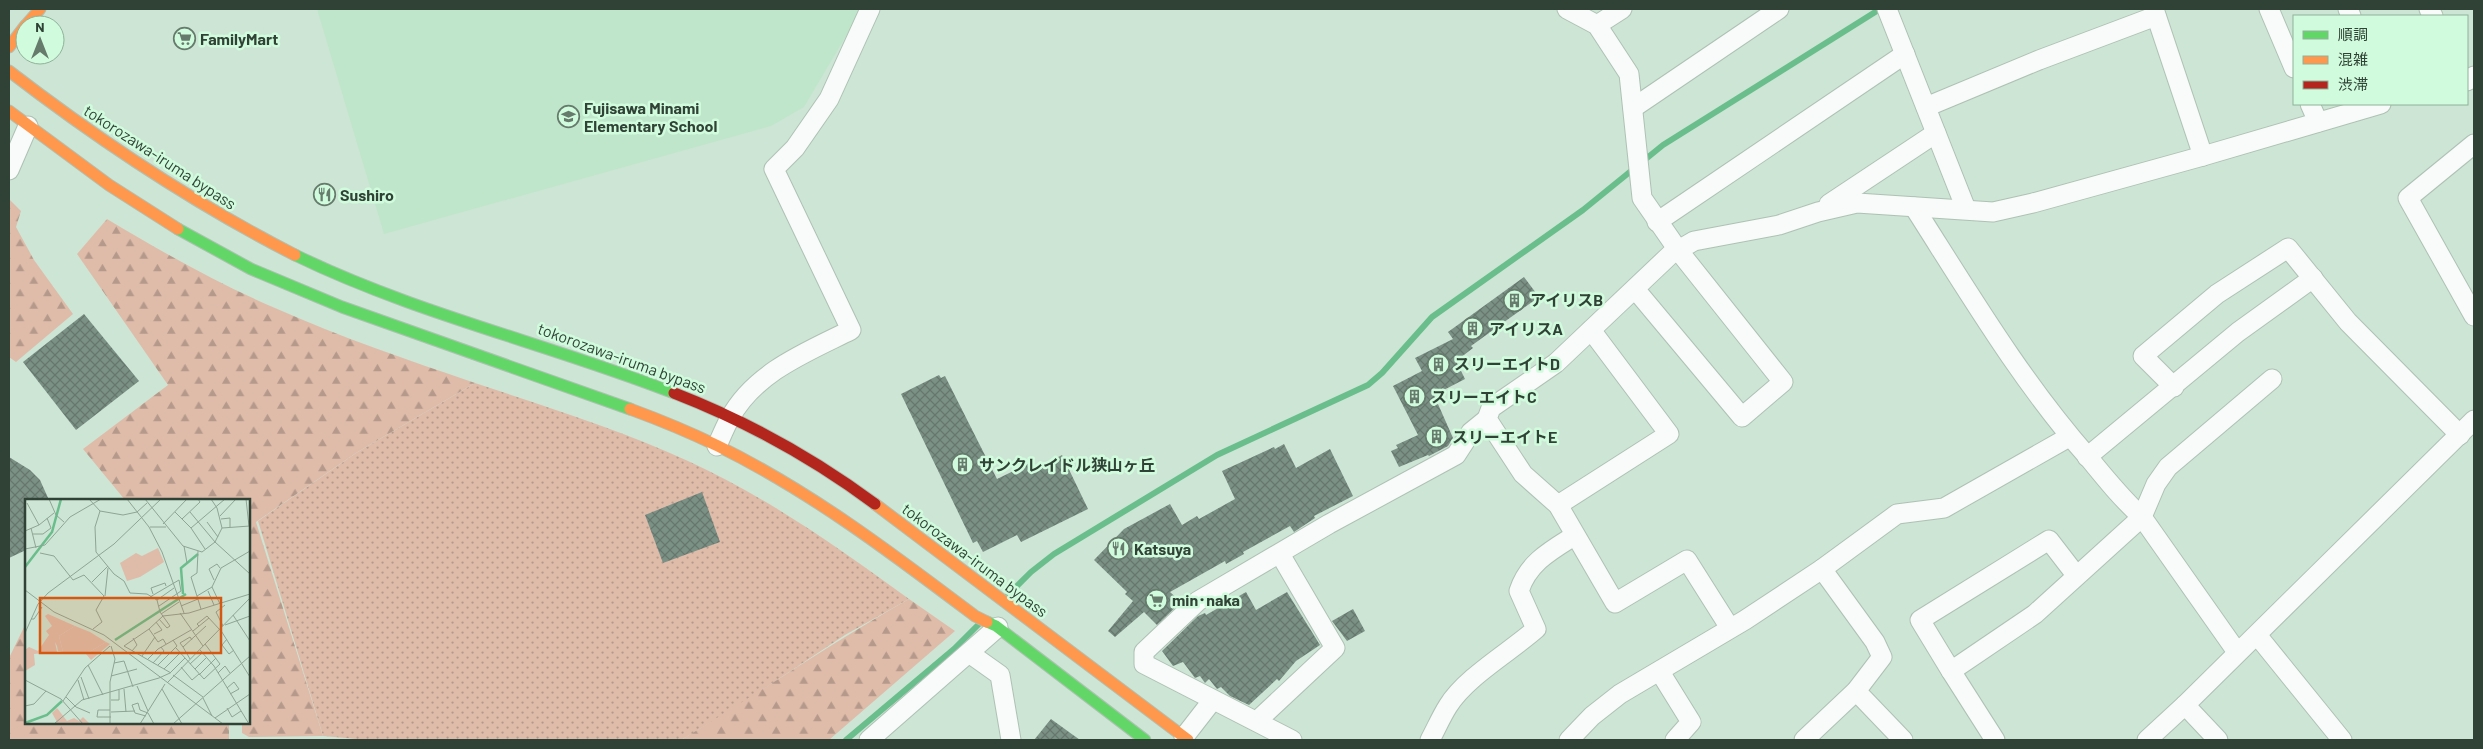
<svg xmlns="http://www.w3.org/2000/svg" width="2483" height="749" font-family="Barlow,'Noto Sans JP',sans-serif">
	<defs>
		<pattern id="grass-dots" width="8" height="8" patternUnits="userSpaceOnUse" patternTransform="scale(1.25)"><rect width="8" height="8" fill="#dfbcaa"/><path d="M2 2h.1M6 6h.1" fill="none" stroke="#b59a8b" stroke-width="1.8" stroke-linecap="round"/></pattern>
		<pattern id="forest-firs" width="22" height="20" patternUnits="userSpaceOnUse" patternTransform="scale(1.25)"><rect width="22" height="20" fill="#dfbcaa"/><path d="M5 1l3.5 6h-7zM16 11l3.5 6h-7z" fill="#b59a8b"/></pattern>
		<pattern id="building-cross-hatch" width="8" height="8" patternUnits="userSpaceOnUse" patternTransform="scale(1.25)"><rect width="8" height="8" fill="#7c9186"/><path d="M0 0l8 8M0 8l8-8" fill="none" stroke="#66786e"/></pattern>
	</defs>
	<rect width="100%" height="100%" fill="#cde5d4"/>
	<path fill="#bfe6ca" d="M317 9H862L804 107 771 126 384 234Z"/>
	<path fill="url(#grass-dots)" d="M475 383C547 407 619 429 688 461 767 497 839 548 909 599L845 635 735 708 681 740H368L323 736 258 521 356 453Z"/>
	<g fill="url(#forest-firs)">
		<path d="M9 199 21 211 16 227 34 260 73 314 16 362 9 357Z"/>
		<path d="M107 219C162 252 217 283 275 308 340 337 408 360 475 383L356 453 256 522 323 736 249 737 242 733V723H249V500H125L83 449 168 385 77 254Z"/>
		<path d="M909 599 955 631 829 740H681C758 694 831 643 909 599Z"/>
		<path d="M26 623V723H229V739L9 740V658Z"/>
	</g>
	<g fill="none" stroke-linecap="round" stroke-linejoin="round">
		<g stroke="#6abe8c" stroke-width="6">
			<path d="M1005 598 1031 572 1054 554 1217 455 1368 385 1382 373 1432 317 1583 210 1663 145 1880 9"/>
			<path d="M846 740 954 649 979 624"/>
		</g>
	</g>
	<g fill="url(#building-cross-hatch)">
		<path d="M1524 277 1539 297 1471 346 1473 348 1456 361 1465 379 1434 395 1453 438 1448 446 1429 456 1428 455 1399 467 1391 451 1398 448 1396 445 1418 435 1393 386 1422 371 1415 358 1453 339 1448 332Z"/>
		<path d="M84 314 139 381 76 430 23 362Z"/>
		<path d="M939 375 941 378 945 376 997 479 1030 463 1033 470 1062 455 1088 509 1021 542 1017 535 983 552 977 541 973 543 901 394Z"/>
		<path d="M1284 444 1296 468 1330 449 1353 496 1314 516 1315 518 1294 532 1290 526 1243 552 1244 554 1226 564 1225 561 1170 592 1181 602 1157 625 1144 612 1115 637 1108 631 1133 601 1125 594 1127 592 1094 560 1124 529 1170 504 1182 525 1197 516 1199 519 1235 499 1222 471 1274 447 1275 449Z"/>
		<path d="M9 457 30 470 40 480 49 500H26V550L9 558Z"/>
		<path d="M702 492 720 542 663 563 645 515Z"/>
		<path d="M1246 592 1256 610 1287 592 1320 645 1296 661 1279 681 1277 679 1249 705 1230 696 1221 687 1217 689 1209 679 1205 683 1200 676 1195 678 1183 662 1173 666 1162 651 1198 616 1205 613 1206 615Z"/>
		<path d="M1353 609 1365 631 1347 641 1332 621Z"/>
		<path d="M1051 719 1080 740H1034Z"/>
	</g>
	<g fill="none" stroke-linecap="round" stroke-linejoin="round">
		<defs>
			<g id="street">
				<path d="M1567 9 1597 25 1629 74 1642 198 1678 250 1783 382 1742 417 1635 289"/>
				<path d="M1887 9 1966 209"/>
				<path d="M2154 9 2203 156"/>
				<path d="M2269 9 2294 68"/>
				<path d="M2348 9 2351 16"/>
				<path d="M2429 9 2433 16"/>
				<path d="M1597 25 1622 9"/>
				<path d="M2467 81 2474 76"/>
				<path d="M2310 104 2318 122"/>
				<path d="M1926 107 2039 60 2156 16"/>
				<path d="M1633 108 1779 9"/>
				<path d="M2474 144 2408 198 2474 316"/>
				<path d="M9 170 28 126"/>
				<path d="M1829 204 1936 133"/>
				<path d="M1914 207C1969 293 2021 381 2088 457 2105 478 2122 499 2142 517L2237 652"/>
				<path d="M1657 222 1905 54"/>
				<path d="M2174 387 2143 356 2217 294 2288 248 2348 322 2460 435"/>
				<path d="M717 446C721 437 725 427 730 418 755 372 807 352 851 330L774 169 795 148 829 99 870 9"/>
				<path d="M2087 457 2238 332 2313 278"/>
				<path d="M1558 505 1669 434 1591 330"/>
				<path d="M1730 628 1687 560 1615 603 1558 505 1523 474 1487 419 1491 408 1556 363 1670 255 1694 241 1779 225 1818 212 1857 203 1993 212 2033 203 2203 156 2381 104"/>
				<path d="M2257 635 2342 740"/>
				<path d="M969 653 1000 675 1011 740"/>
				<path d="M1951 671 1920 620 2049 540 2076 575"/>
				<path d="M1660 672 1691 722 1675 740"/>
				<path d="M1856 691 1903 740"/>
				<path d="M2185 705 2218 740"/>
				<path d="M1257 721 1335 648 1280 554"/>
				<path d="M1184 737 1212 701"/>
				<path d="M869 740 998 627"/>
				<path d="M1292 740 1144 664V652L1198 601 1329 524 1456 455 1471 432 1487 419"/>
				<path d="M1430 740C1436 729 1441 717 1448 706 1466 677 1510 652 1536 629L1519 591C1528 563 1550 551 1574 536"/>
				<path d="M1569 740 1592 716 1620 694 1745 620 1822 569 1897 514 1944 508 2069 437"/>
				<path d="M1804 740 1856 691 1882 657 1875 642 1822 569"/>
				<path d="M1995 740 1951 671 2035 614 2142 517 2156 484 2168 467 2272 379"/>
				<path d="M2147 740 2185 705 2474 420"/>
			</g>
			<g id="fast">
				<path d="M178 229 251 269 342 307 630 409"/>
				<path d="M295 255C416 314 549 344 674 393"/>
				<path d="M987 622 996 626 1145 740"/>
			</g>
			<g id="slow">
				<path d="M26 25 40 9"/>
				<path d="M9 47 25 26"/>
				<path d="M9 71C100 141 193 203 295 255"/>
				<path d="M9 111 109 185 178 229"/>
				<path d="M630 409C660 420 689 432 718 446 810 491 893 554 975 616L987 622"/>
				<path d="M875 504 1188 740"/>
			</g>
			<path id="jam" d="M674 393C746 421 813 458 875 504"/>
		</defs>
		<use href="#street" stroke="#aec1b4" stroke-width="21"/>
		<use href="#fast" stroke="#aec1b4" stroke-width="13"/>
		<use href="#slow" stroke="#aec1b4" stroke-width="13"/>
		<use href="#jam" stroke="#aec1b4" stroke-width="13"/>
		<use href="#street" stroke="#f8fbf9" stroke-width="19"/>
		<use href="#fast" stroke="#63d668" stroke-width="11"/>
		<use href="#slow" stroke="#ff974d" stroke-width="11"/>
		<use href="#jam" stroke="#b3261e" stroke-width="11"/>
	</g>
	<defs>
		<symbol id="supermarket-ring" viewBox="-11 -11 22 22"><circle r="9.5" fill="#d0fcdd" stroke="#677b6d" stroke-width="1.5"/><path d="M-6-5.5h2.5l.6 2H6L4.5 2H-2.5L-4.4-4H-6ZM-1.5 3.2a1.3 1.3 0 1 0 .1 0ZM3 3.2a1.3 1.3 0 1 0 .1 0Z" fill="#677b6d"/></symbol>
		<symbol id="school-ring" viewBox="-11 -11 22 22"><circle r="9.5" fill="#d0fcdd" stroke="#677b6d" stroke-width="1.5"/><path d="M0-5L7-2L0 1L-7-2ZM-4 1L0 2.5L4 1V4Q0 6-4 4Z" fill="#677b6d"/></symbol>
		<symbol id="restaurant-ring" viewBox="-11 -11 22 22"><circle r="9.5" fill="#d0fcdd" stroke="#677b6d" stroke-width="1.5"/><path d="M-5-6h1v4h1v-4h1v4h1v-4h1v5L-1.5 .5V6h-2V.5L-5-1ZM5-6V6H3V1.5H1.5Q1.5-4 5-6Z" fill="#677b6d"/></symbol>
		<symbol id="building-ring" viewBox="-11 -11 22 22"><circle r="9.5" fill="#d0fcdd" stroke="#677b6d" stroke-width="1.5"/><path d="M-4-6H4V6H1V3H-1V6H-4ZM-2.5-4.3h1.7v1.8h-1.7ZM.8-4.3h1.7v1.8H.8ZM-2.5-1h1.7V.8h-1.7ZM.8-1h1.7V.8H.8Z" fill="#677b6d"/></symbol>
	</defs>
	<g fill-rule="evenodd">
		<use href="#supermarket-ring" x="172" y="26" width="25" height="25"/>
		<use href="#school-ring" x="556" y="104" width="25" height="25"/>
		<use href="#restaurant-ring" x="312" y="182" width="25" height="25"/>
		<use href="#building-ring" x="1502" y="288" width="25" height="25"/>
		<use href="#building-ring" x="1460" y="316" width="25" height="25"/>
		<use href="#building-ring" x="1426" y="352" width="25" height="25"/>
		<use href="#building-ring" x="1402" y="384" width="25" height="25"/>
		<use href="#building-ring" x="1424" y="424" width="25" height="25"/>
		<use href="#building-ring" x="950" y="452" width="25" height="25"/>
		<use href="#restaurant-ring" x="1106" y="536" width="25" height="25"/>
		<use href="#supermarket-ring" x="1144" y="588" width="25" height="25"/>
	</g>
	<g text-anchor="middle" stroke-width="5" stroke-linejoin="round" paint-order="stroke">
		<g font-size="16" font-weight="bold" fill="#304235" stroke="#d0fcdd" text-anchor="start">
			<text x="200" y="45">FamilyMart</text>
			<text x="584" y="114">Fujisawa Minami<tspan x="584" dy="18">Elementary School</tspan></text>
			<text x="340" y="201">Sushiro</text>
			<text x="1530" y="306">アイリスB</text>
			<text x="1489" y="335">アイリスA</text>
			<text x="1454" y="370">スリーエイトD</text>
			<text x="1431" y="403">スリーエイトC</text>
			<text x="1452" y="443">スリーエイトE</text>
			<text x="979" y="471">サンクレイドル狭山ヶ丘</text>
			<text x="1134" y="555">Katsuya</text>
			<text x="1172" y="606">min･naka</text>
		</g>
		<g font-size="16" fill="#304235" stroke="#d0fcdd">
			<text transform="translate(160 157) rotate(33)" y="6">tokorozawa-iruma bypass</text>
			<text transform="translate(622 358) rotate(20)" y="6">tokorozawa-iruma bypass</text>
			<text transform="translate(975 560) rotate(37)" y="6">tokorozawa-iruma bypass</text>
		</g>
	</g>
	<g transform="translate(25 499)">
		<rect width="225" height="225" fill="#cde5d4"/>
		<path d="M50 127 65 133 81 143 61 155 38 153 34 137Z" fill="#dfbcaa"/>
		<path d="M133 49 139 63 115 78 102 82 95 64 111 54 117 57ZM23 115 50 127 34 137 38 153 33 152 32 147 30 143 32 153 9 155 10 166 0 172V151L4 148 13 152 24 136 21 132 27 127 20 117ZM81 143 85 145 66 161 61 155ZM32 209 42 222 49 219 54 222 58 218 65 225H29L32 223 27 214Z" fill="#dfbcaa"/>
		<path fill="none" stroke="#6abe8c" stroke-width="2.5" d="M0 68 27 33 36 0M158 95 156 69 173 55M90 141 161 95M0 224 22 216 37 202"/>
		<path fill="none" stroke="#8ea494" stroke-width="1" d="M24 0 31 16 39 23M64 0 75 12 98 16 112 13 122 4M102 0 124 28 137 53 159 114M120 0 158 47 177 53 190 43 197 29 192 9 186 0M221 0 224 27M75 12 70 28 71 53 89 75 99 82 105 94 122 95 132 101 135 113 145 127 142 129 134 120M150 13 166 29 180 50M165 13 190 43 225 75M195 17 211 0M157 20 175 3 173 0M196 20 205 19V28M182 23 193 38M138 25 162 0M14 26 29 14M125 28H141M6 29 11 49M166 29 200 0M197 29 225 27M0 32 14 26 2 4M8 35H18L26 29 22 19M159 47 162 64M0 50 20 46 45 18 76 0M173 52 172 74 166 78 176 110M15 54 29 57 48 81 59 76 79 97 71 111 77 123 68 130M189 81 184 70 192 65 195 69M67 83 83 67M187 88 195 105M0 91 29 113 79 136 198 225M183 92 189 106M128 95 126 89 140 84 141 87M80 97 83 69M172 97 187 88 196 69 225 52M125 98 154 81 156 92 134 107M132 101 149 89M156 107 173 100M155 114 178 147M136 115 154 103M208 116 225 142M6 120H9L17 108M200 126 225 117M174 127 172 125 182 117 195 131M198 127 191 113 200 106M124 130 99 147 146 174M195 130 225 178M168 132 184 119M0 134 13 105 23 94 89 45 136 0M129 135 137 131 131 123M202 140 197 146 204 155 209 151M141 145 138 140 133 143 124 130 138 117 164 114 225 95M158 148 155 144 165 138 167 141M151 149 179 180 195 165 180 145M175 151 189 167 224 225M107 152 112 146 108 139M117 157 130 138M165 160 158 148 181 127M122 161 133 150 166 131M89 164 99 162 108 188M128 164 139 152 136 148M165 165 177 154M63 166 78 196M133 166 152 147 148 141M156 168 167 181 174 175M139 170 155 154M170 170 181 159M193 174 200 167 205 174M148 176 178 198M174 176 191 159M86 177 112 170M56 178 64 200M0 181 36 200 58 225M53 181 59 201M143 183 225 99M112 187 123 212M202 189 209 183 214 190 205 195M99 190 101 213M137 190 157 225M41 198 51 208 65 214M178 199 187 217M86 201H94V191M38 202 60 169 85 147M0 207 9 205 21 192M202 209 207 218 216 212M85 211H73L72 218H86M86 213 110 212M121 217 110 214 107 206 113 204 115 211 123 214 129 225M190 219 225 195M29 225 57 201 134 179 145 174 160 159M85 225V183L90 160 86 147M115 225 140 185M148 225 225 157"/>
		<path fill="#d65710" fill-opacity="0.15" stroke="#d65710" stroke-width="2.5" d="M15 99H196V154H15Z"/>
		<rect width="225" height="225" fill="none" stroke="#304235" stroke-width="2.5"/>
	</g>
	<rect width="2483" height="749" fill="none" stroke="#304235" stroke-width="20"/>
	<rect x="2293" y="15" width="175" height="90" fill="#d0fcdd" stroke="#90b29a"/>
	<rect x="2303" y="31" width="25" height="8" fill="#63d668" stroke="#90b29a"/>
	<text x="2338" y="40" font-size="15" fill="#304235">順調</text>
	<rect x="2303" y="56" width="25" height="8" fill="#ff974d" stroke="#90b29a"/>
	<text x="2338" y="65" font-size="15" fill="#304235">混雑</text>
	<rect x="2303" y="81" width="25" height="8" fill="#b3261e" stroke="#90b29a"/>
	<text x="2338" y="90" font-size="15" fill="#304235">渋滞</text>
	<g transform="translate(40 40)"><circle r="24" fill="#d0fcdd" stroke="#90b29a"/>
	<path d="M0-4L9 19L0 12L-9 19Z" fill="#677b6d"/>
	<text y="-8" font-size="14" font-weight="bold" text-anchor="middle" fill="#304235">N</text>
	</g>
</svg>
